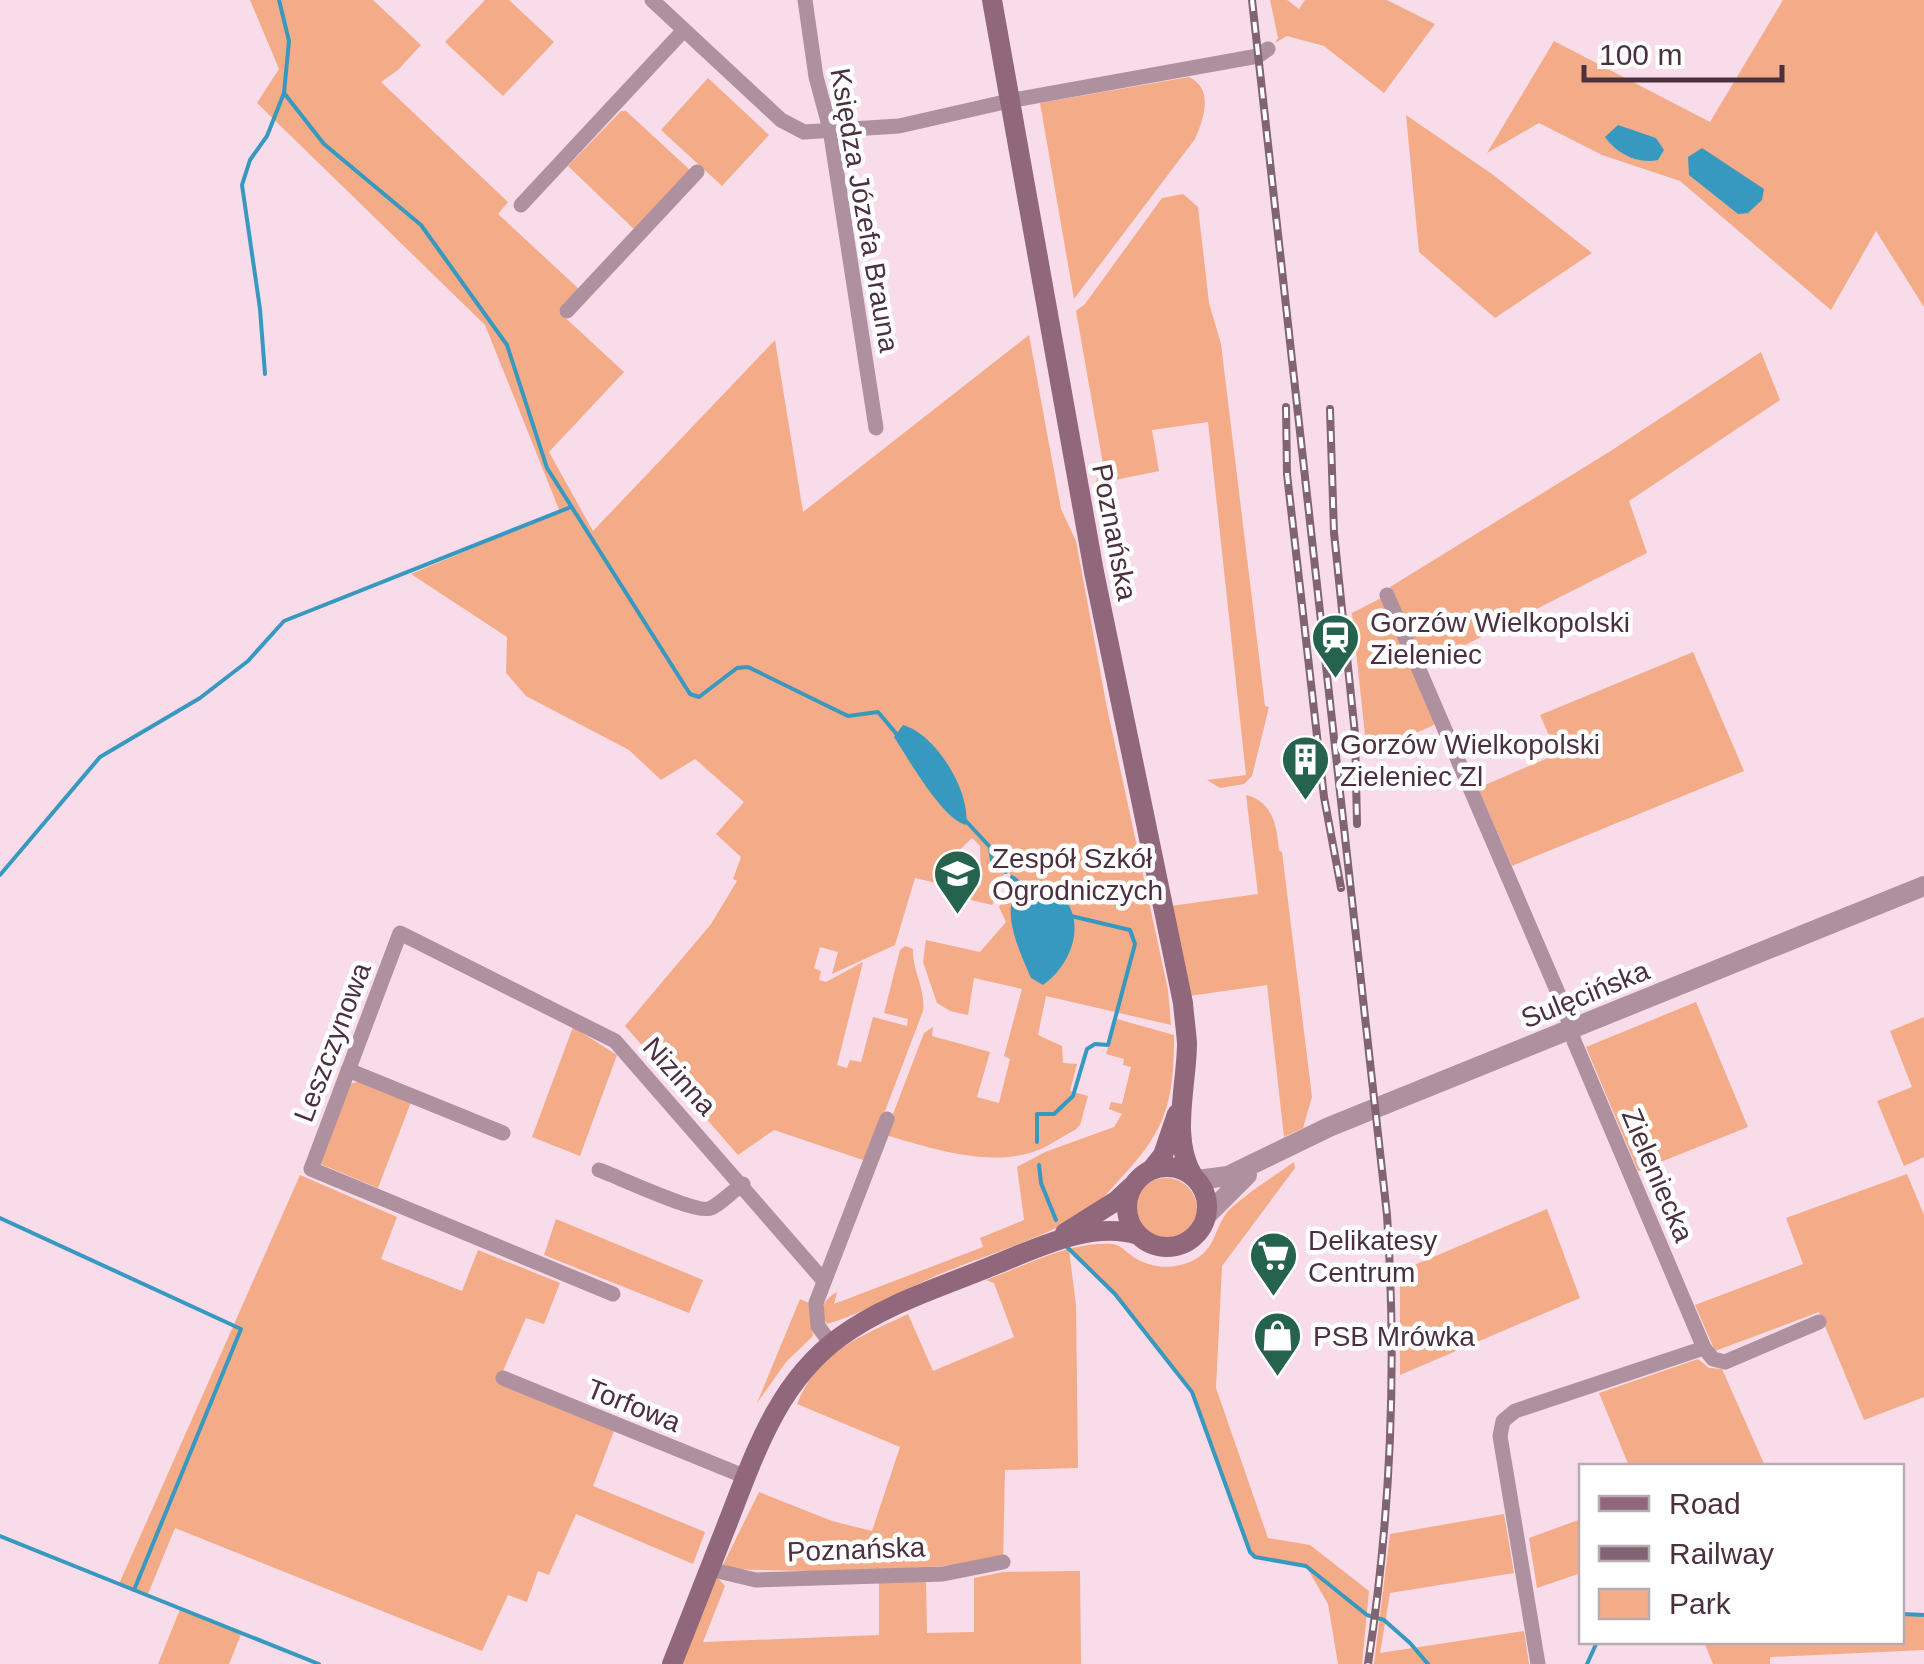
<svg xmlns="http://www.w3.org/2000/svg" width="1924" height="1664" font-family="Arial,sans-serif">
	<rect width="100%" height="100%" fill="#f9dcea"/>
	<g fill="#f3ac87">
		<path d="M250 0H373L421 45 398 70 381 82 508 202 498 214 580 290 559 312 624 372 549 452 593 531 775 340 803 512 1029 335 1061 509 1076 541 1107 708 1168 990 1171 1025 1046 996 1038 1035 1062 1046 1063 1063 1077 1064 1070 1091 1088 1096 1080 1125 1075 1130C1061 1137 1048 1147 1033 1152 986 1167 931 1148 885 1135L924 1033 933 1027 932 1036 990 1052 977 1097 999 1103 1010 1059 1004 1056 1022 989 974 978 968 1015 950 1011 937 1003 923 962 926 940 980 952 1006 922 999 907 1005 899 1007 885 1014 880 1008 872 1000 877 998 894 992 905 971 900 972 892 967 891 969 884 981 885 980 846 972 838 934 875 964 883 962 889 915 878 895 945 832 974 838 952 820 947 814 968 821 971 819 980 826 982 863 962 837 1065 847 1068 850 1060 861 1062 873 1017 907 1026 908 1019 884 1013 900 950 905 946 913 949C912 971 926 989 923 1011L866 1161 774 1130 738 1155 625 1026 711 924 737 881 733 879 741 857 716 834 744 802 695 759 661 780 629 750 526 696 506 673 507 637 411 574 560 512 485 325 257 103 279 69Z"/>
		<path d="M485 0H509L554 42 503 96 445 42Z"/>
		<path d="M1270 0H1287L1299 9 1305 0H1387L1435 24 1384 93 1324 46 1287 36 1275 43 1278 38Z"/>
		<path d="M1783 0H1924V307L1876 231 1831 310 1680 181 1602 155 1539 123 1487 153 1554 41 1710 122Z"/>
		<path d="M1189 77C1214 89 1204 118 1195 139L1074 299 1040 103Z"/>
		<path d="M708 78 769 135 722 186 661 130Z"/>
		<path d="M621 111H626L691 171 636 231 568 166Z"/>
		<path d="M1406 115 1492 174 1592 253 1495 318 1419 252Z"/>
		<path d="M1183 194 1198 207 1209 303 1221 344 1265 706 1269 707 1252 776 1244 784 1220 788 1207 780 1246 775 1208 422 1152 430 1159 471 1095 484 1103 464 1076 311 1085 304 1162 198Z"/>
		<path d="M1761 352 1780 400 1629 501 1647 553 1420 668 1394 607 1390 587 1609 452Z"/>
		<path d="M1387 595 1439 720 1432 726 1367 754 1352 613Z"/>
		<path d="M1693 652 1744 771 1512 866 1478 788 1557 754 1540 715Z"/>
		<path d="M1246 795C1273 801 1277 827 1279 851L1282 852 1312 1097 1303 1128 1284 1137 1267 985 1182 997 1163 907 1258 894Z"/>
		<path d="M1696 1002 1748 1127 1638 1171 1586 1047Z"/>
		<path d="M1924 1017V1157L1904 1166 1877 1101 1912 1087 1890 1031Z"/>
		<path d="M1117 1019 1174 1035C1174 1103 1166 1131 1119 1180 1111 1189 1102 1200 1092 1208 1058 1233 986 1255 945 1272 906 1288 865 1313 827 1324 818 1309 823 1300 837 1292L834 1304 983 1247 980 1238 1024 1220 1017 1167 1045 1152 1114 1127 1122 1114 1109 1109 1111 1102 1122 1104 1131 1067 1123 1065 1124 1059 1106 1054Z"/>
		<path d="M573 1027 617 1055 580 1156 532 1137Z"/>
		<path d="M359 1081 411 1102 378 1188 318 1163 347 1085Z"/>
		<path d="M1294 1162 1295 1168 1222 1266 1216 1388 1268 1538 1310 1545 1369 1591 1362 1664H1338L1328 1604 1306 1566 1255 1557 1250 1552 1192 1392 1115 1294 1069 1250 1076 1305 1078 1468 1005 1470 1003 1562 851 1572 721 1569 759 1492 832 1521 872 1531 900 1447 797 1404C818 1351 860 1337 908 1314L933 1371 1014 1337 994 1283 986 1280C1025 1266 1070 1241 1112 1244 1121 1245 1125 1251 1132 1256 1149 1268 1171 1270 1190 1262 1219 1249 1213 1225 1231 1208 1250 1191 1273 1177 1294 1162Z"/>
		<path d="M1907 1174 1924 1215V1397L1864 1420 1819 1312 1715 1351 1695 1305 1803 1264 1786 1218Z"/>
		<path d="M300 1175 397 1217 381 1259 462 1291 478 1250 560 1283 544 1324 526 1318 503 1371 614 1431 593 1486 705 1532 693 1564 576 1514 549 1575 538 1571 527 1602 508 1595 482 1651 175 1528 148 1594 119 1584Z"/>
		<circle cx="1166" cy="1209" r="31"/>
		<path d="M1547 1209 1580 1298 1400 1375V1271Z"/>
		<path d="M556 1219 703 1280 689 1313 544 1255Z"/>
		<path d="M800 1299 809 1303 813 1336 786 1362 757 1403Z"/>
		<path d="M1698 1359 1709 1368 1722 1369 1765 1466H1629L1599 1393Z"/>
		<path d="M1504 1514 1514 1573 1390 1593 1380 1653 1524 1631 1529 1664H1374L1390 1534Z"/>
		<path d="M1581 1519V1573L1537 1588 1529 1538Z"/>
		<path d="M1080 1571 1081 1664H680L716 1576 725 1586 703 1642 879 1635V1579L926 1580 927 1633 974 1632V1578L1003 1572Z"/>
		<path d="M181 1607 242 1632 229 1664H158Z"/>
		<path d="M1902 1614 1924 1615V1650L1770 1657V1664H1713L1704 1642H1902Z"/>
	</g>
	<g fill="#3899c0">
		<path d="M1618 125 1656 138 1664 150 1658 160C1637 164 1617 154 1605 137Z"/>
		<path d="M1702 148 1764 189 1762 200 1748 213 1738 214 1689 175 1688 157Z"/>
		<path d="M903 725C936 734 971 792 966 825 942 819 908 758 894 737Z"/>
		<path d="M1028 882C1090 889 1085 955 1043 985L1031 978C1020 952 993 898 1028 882Z"/>
	</g>
	<g fill="none" stroke-linecap="round" stroke-linejoin="round">
		<g stroke="#3899c0" stroke-width="4">
			<path d="M279 0 289 41 284 93 324 144 421 225 507 345 547 468 690 694 699 697 737 668 748 667 848 716 878 712 899 737"/>
			<path d="M265 374 260 309 242 185 250 160 267 136 284 93"/>
			<path d="M964 819 990 847 992 861 1006 872"/>
			<path d="M0 875 100 757 200 698 248 661 284 621 571 507"/>
			<path d="M1012 877 1025 887"/>
			<path d="M1037 1142V1114H1054L1073 1096 1087 1049 1095 1044 1108 1045 1135 944 1130 930 1071 916"/>
			<path d="M1039 1165 1041 1183 1056 1220"/>
			<path d="M0 1218 241 1329 134 1590 319 1664"/>
			<path d="M1067 1247 1115 1294 1192 1392 1250 1552 1255 1557 1306 1566 1367 1615 1384 1620 1410 1643 1428 1664"/>
			<path d="M0 1536 134 1590"/>
			<path d="M1902 1614 1924 1615"/>
			<path d="M1587 1664 1597 1642"/>
		</g>
		<g stroke="#ae909e" stroke-width="15">
			<path d="M652 0 781 120 804 132 899 126 1009 101 1258 56 1268 49"/>
			<path d="M805 0 816 77 830 129 876 428"/>
			<path d="M521 205 684 30"/>
			<path d="M567 311 697 172"/>
			<path d="M1387 595 1565 1009 1574 1041 1704 1348 1515 1411 1503 1421 1500 1436 1538 1664"/>
			<path d="M348 1070 503 1133"/>
			<path d="M599 1170C619 1177 698 1215 711 1208 722 1203 732 1191 743 1184"/>
			<path d="M613 1294 311 1169 400 933 615 1041 824 1281"/>
			<path d="M831 1344 818 1326 816 1303 887 1119"/>
			<path d="M1704 1348 1713 1359 1725 1362 1819 1322"/>
			<path d="M503 1378 746 1477"/>
			<path d="M709 1569 756 1580 943 1574 1003 1562"/>
		</g>
		<g stroke="#ae909e" stroke-width="20">
			<path d="M1197 1180 1228 1176 1329 1127 1924 886"/>
			<path d="M1206 1216 1247 1175"/>
		</g>
		<g stroke="#91677c" stroke-width="20">
			<path d="M992 0 1094 572 1183 1003C1184 1016 1186 1029 1187 1043 1187 1085 1170 1138 1193 1176"/>
			<circle cx="1167" cy="1207" r="40"/>
			<path d="M1152 1169 1163 1155 1177 1114"/>
			<path d="M1065 1233 1116 1201 1131 1187"/>
			<path d="M672 1664C691 1617 709 1570 728 1522 755 1453 778 1382 840 1337 885 1304 941 1287 992 1266 1035 1249 1091 1220 1138 1235"/>
		</g>
		<defs>
			<g id="rail">
				<path d="M1252 0 1387 1215C1397 1365 1391 1515 1368 1664"/>
				<path d="M1286 407 1287 474 1324 797 1341 888"/>
				<path d="M1330 409 1334 533 1355 734 1357 824"/>
			</g>
		</defs>
		<use href="#rail" stroke="#806472" stroke-width="8"/>
		<use href="#rail" stroke="#fff" stroke-width="4" stroke-dasharray="11" stroke-linecap="butt"/>
	</g>
	<defs>
		<symbol id="station-pin" viewBox="-11 -11 22 30"><path d="M0 17L-7.5 6A9.5 9.5 0 1 1 7.5 6Z" fill="#26634f" stroke="#fff"/><path d="M-3-6H3Q5-6 5-4V2Q5 4 3 4L4.5 6H3L1.5 4h-3L-3 6H-4.5L-3 4Q-5 4-5 2V-4Q-5-6-3-6ZM-3.5-4v3h7v-3ZM-3.5 1v1.5H-2V1ZM2 1v1.5H3.5V1Z" fill="#fff"/></symbol>
		<symbol id="building-pin" viewBox="-11 -11 22 30"><path d="M0 17L-7.5 6A9.5 9.5 0 1 1 7.5 6Z" fill="#26634f" stroke="#fff"/><path d="M-4-6H4V6H1V3H-1V6H-4ZM-2.5-4.3h1.7v1.8h-1.7ZM.8-4.3h1.7v1.8H.8ZM-2.5-1h1.7V.8h-1.7ZM.8-1h1.7V.8H.8Z" fill="#fff"/></symbol>
		<symbol id="school-pin" viewBox="-11 -11 22 30"><path d="M0 17L-7.5 6A9.5 9.5 0 1 1 7.5 6Z" fill="#26634f" stroke="#fff"/><path d="M0-5L7-2L0 1L-7-2ZM-4 1L0 2.5L4 1V4Q0 6-4 4Z" fill="#fff"/></symbol>
		<symbol id="supermarket-pin" viewBox="-11 -11 22 30"><path d="M0 17L-7.5 6A9.5 9.5 0 1 1 7.5 6Z" fill="#26634f" stroke="#fff"/><path d="M-6-5.5h2.5l.6 2H6L4.5 2H-2.5L-4.4-4H-6ZM-1.5 3.2a1.3 1.3 0 1 0 .1 0ZM3 3.2a1.3 1.3 0 1 0 .1 0Z" fill="#fff"/></symbol>
		<symbol id="shop-pin" viewBox="-11 -11 22 30"><path d="M0 17L-7.5 6A9.5 9.5 0 1 1 7.5 6Z" fill="#26634f" stroke="#fff"/><path d="M-5-2.5h2.3a2.7 3.5 0 0 1 5.4 0H5L5.5 6h-11ZM-1.5-2.5h3a1.5 2.3 0 0 0-3 0Z" fill="#fff"/></symbol>
	</defs>
	<g fill-rule="evenodd">
		<use href="#station-pin" x="1308" y="610" width="55" height="75"/>
		<use href="#building-pin" x="1278" y="732" width="55" height="75"/>
		<use href="#school-pin" x="930" y="846" width="55" height="75"/>
		<use href="#supermarket-pin" x="1246" y="1228" width="55" height="75"/>
		<use href="#shop-pin" x="1250" y="1308" width="55" height="75"/>
	</g>
	<g text-anchor="middle" stroke-width="9" stroke-linejoin="round" paint-order="stroke">
		<g font-size="28" fill="#4c303e" stroke="#fff">
			<text transform="translate(865 210) rotate(80)" y="10">Księdza Józefa Brauna</text>
			<text transform="translate(1115 532) rotate(79)" y="10">Poznańska</text>
			<text transform="translate(1585 994) rotate(-22)" y="10">Sulęcińska</text>
			<text transform="translate(332 1042) rotate(-69)" y="10">Leszczynowa</text>
			<text transform="translate(680 1076) rotate(48)" y="10">Nizinna</text>
			<text transform="translate(1658 1175) rotate(67)" y="10">Zieleniecka</text>
			<text transform="translate(634 1405) rotate(22)" y="10">Torfowa</text>
			<text transform="translate(856 1549) rotate(-2)" y="10">Poznańska</text>
		</g>
		<g font-size="28" fill="#4c303e" stroke="#fff" text-anchor="start">
			<text x="1370" y="632">Gorzów Wielkopolski<tspan x="1370" dy="32">Zieleniec</tspan></text>
			<text x="1340" y="754">Gorzów Wielkopolski<tspan x="1340" dy="32">Zieleniec Zl</tspan></text>
			<text x="992" y="868">Zespół Szkół<tspan x="992" dy="32">Ogrodniczych</tspan></text>
			<text x="1308" y="1250">Delikatesy<tspan x="1308" dy="32">Centrum</tspan></text>
			<text x="1313" y="1346">PSB Mrówka</text>
		</g>
	</g>
	<rect x="1579" y="1464" width="325" height="180" fill="#ffffff" stroke="#b7acb2" stroke-width="2.5"/>
	<rect x="1599" y="1496" width="50" height="15" fill="#91677c" stroke="#b7acb2" stroke-width="2.5"/>
	<text x="1669" y="1514" font-size="30" fill="#4c303e">Road</text>
	<rect x="1599" y="1546" width="50" height="15" fill="#806472" stroke="#b7acb2" stroke-width="2.5"/>
	<text x="1669" y="1564" font-size="30" fill="#4c303e">Railway</text>
	<rect x="1599" y="1589" width="50" height="30" fill="#f3ac87" stroke="#b7acb2" stroke-width="2.5"/>
	<text x="1669" y="1614" font-size="30" fill="#4c303e">Park</text>
	<path d="M1584 65v15h198v-15" fill="none" stroke="#4c303e" stroke-width="5"/>
	<text x="1599" y="65" font-size="30" fill="#4c303e" stroke="#ffffff" stroke-width="8" paint-order="stroke">100 m</text>
</svg>
